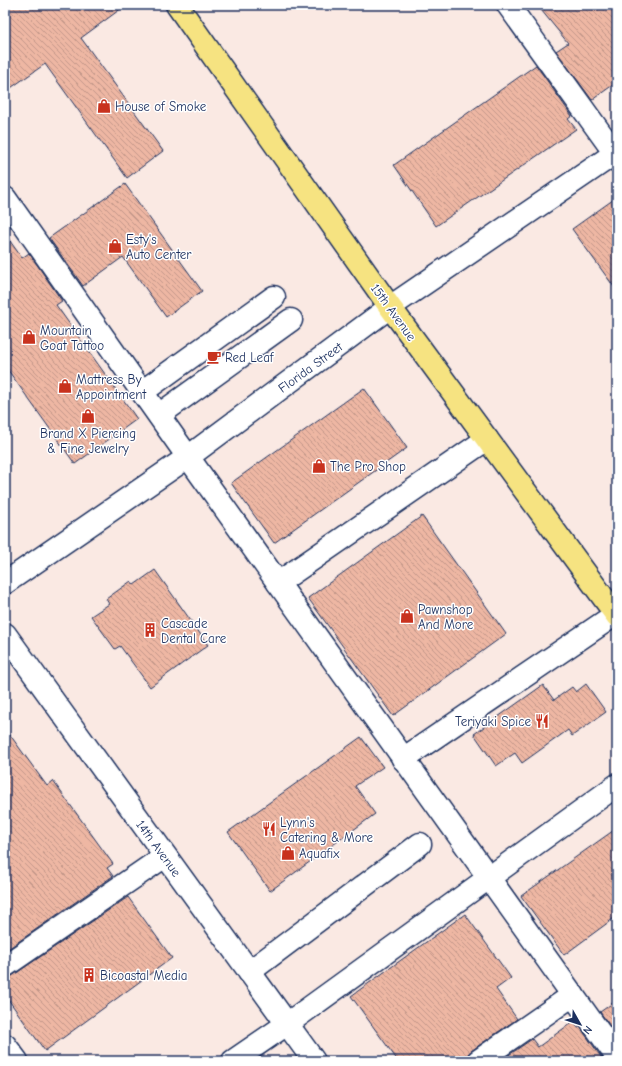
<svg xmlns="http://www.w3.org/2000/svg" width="622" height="1066" font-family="'Comic Neue',sans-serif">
	<defs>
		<pattern id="building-back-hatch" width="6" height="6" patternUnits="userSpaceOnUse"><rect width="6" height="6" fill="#eeb7a3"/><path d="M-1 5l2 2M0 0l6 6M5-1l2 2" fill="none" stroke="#c09588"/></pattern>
	</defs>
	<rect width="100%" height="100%" fill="#fae9e3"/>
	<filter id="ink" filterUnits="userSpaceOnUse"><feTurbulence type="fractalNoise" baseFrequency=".025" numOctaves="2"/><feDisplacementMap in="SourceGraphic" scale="8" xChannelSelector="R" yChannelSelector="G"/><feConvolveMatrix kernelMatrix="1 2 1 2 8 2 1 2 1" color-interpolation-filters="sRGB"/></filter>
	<g filter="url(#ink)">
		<g fill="url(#building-back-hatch)" stroke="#1b2f5e">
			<path d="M5 5H126L81 38 163 151 127 178 45 64 5 92Z"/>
			<path d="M537 5H617V82L592 100 556 51 568 43Z"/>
			<path d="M536 65 572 116 568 119 576 129 436 226 394 165Z"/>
			<path d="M125 184 202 291 166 317 123 257 83 286 49 238Z"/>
			<path d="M617 197V291L572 229Z"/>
			<path d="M5 234 22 258 29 253 62 301 56 305 137 419 75 464 5 366Z"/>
			<path d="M364 388 407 448 274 543 231 483Z"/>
			<path d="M422 516 506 634 393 716 308 598Z"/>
			<path d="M155 570 208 645 150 687 120 646 115 649 91 616 109 604 106 599 131 581 134 585Z"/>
			<path d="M586 684 606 712 572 736 568 730 522 763 515 753 496 766 474 734 543 685 554 700 572 687 576 692Z"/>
			<path d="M5 728 47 786 53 781 113 864 107 868 113 876 5 951Z"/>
			<path d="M361 737 383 767 355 786 375 814 270 891 228 832Z"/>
			<path d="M617 828V916L564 955 521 896Z"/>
			<path d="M128 897 172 958 45 1051 5 995V978L12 976Z"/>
			<path d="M465 914 511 978 496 989 517 1019 471 1051 467 1055 466 1061H398L351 996Z"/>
			<path d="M617 1000V1036L600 1012Z"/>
			<path d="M574 1021 578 1028 580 1027 604 1061H500L532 1039 538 1047Z"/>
		</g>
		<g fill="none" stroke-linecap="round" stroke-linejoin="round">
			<defs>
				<g id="minor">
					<path d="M508 5 617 156"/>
					<path d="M5 198 188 457 617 1057"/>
					<path d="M142 392 274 297"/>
					<path d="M159 415 291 320"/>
					<path d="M5 583 188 457 390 307 617 152"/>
					<path d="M278 583 487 439"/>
					<path d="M5 634 314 1061"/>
					<path d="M403 759 616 614"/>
					<path d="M5 966 165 856"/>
					<path d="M249 972 420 844"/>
					<path d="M5 1045 17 1061"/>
					<path d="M233 1061 287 1024 617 785"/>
					<path d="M478 1061 573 995"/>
				</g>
				<path id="major" d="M177 5 390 307 617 616"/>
			</defs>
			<use href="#minor" stroke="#1b2f5e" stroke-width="25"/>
			<use href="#major" stroke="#1b2f5e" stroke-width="25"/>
			<use href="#minor" stroke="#fff" stroke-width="22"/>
			<use href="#major" stroke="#f6e381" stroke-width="22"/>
		</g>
	</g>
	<defs>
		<symbol id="shop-bare" viewBox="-9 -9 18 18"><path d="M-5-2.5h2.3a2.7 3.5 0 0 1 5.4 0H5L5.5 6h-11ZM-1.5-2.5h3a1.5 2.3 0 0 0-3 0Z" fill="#c8321e" stroke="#fff" stroke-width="2.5" paint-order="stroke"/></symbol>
		<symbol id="cafe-bare" viewBox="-9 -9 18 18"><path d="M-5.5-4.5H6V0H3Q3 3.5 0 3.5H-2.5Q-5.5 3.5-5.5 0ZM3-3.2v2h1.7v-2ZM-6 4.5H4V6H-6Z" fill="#c8321e" stroke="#fff" stroke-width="2.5" paint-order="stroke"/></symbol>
		<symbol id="building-bare" viewBox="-9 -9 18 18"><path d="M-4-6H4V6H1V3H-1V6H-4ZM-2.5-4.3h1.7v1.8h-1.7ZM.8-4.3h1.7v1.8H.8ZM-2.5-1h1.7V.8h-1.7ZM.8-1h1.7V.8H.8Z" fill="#c8321e" stroke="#fff" stroke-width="2.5" paint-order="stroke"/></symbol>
		<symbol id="restaurant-bare" viewBox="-9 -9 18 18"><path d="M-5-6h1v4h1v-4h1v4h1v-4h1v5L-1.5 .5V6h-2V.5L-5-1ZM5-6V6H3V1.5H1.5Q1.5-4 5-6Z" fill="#c8321e" stroke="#fff" stroke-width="2.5" paint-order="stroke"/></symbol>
	</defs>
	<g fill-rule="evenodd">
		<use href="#shop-bare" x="94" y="96" width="20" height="20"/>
		<use href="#shop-bare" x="105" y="236" width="20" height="20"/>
		<use href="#shop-bare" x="19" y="327" width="20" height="20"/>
		<use href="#cafe-bare" x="204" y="347" width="20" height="20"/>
		<use href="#shop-bare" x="55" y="376" width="20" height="20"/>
		<use href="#shop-bare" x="78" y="406" width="20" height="20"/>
		<use href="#shop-bare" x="309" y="456" width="20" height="20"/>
		<use href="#shop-bare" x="397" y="606" width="20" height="20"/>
		<use href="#building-bare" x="140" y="620" width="20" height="20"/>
		<use href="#restaurant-bare" x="532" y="711" width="20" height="20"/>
		<use href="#restaurant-bare" x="259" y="819" width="20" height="20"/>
		<use href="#shop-bare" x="278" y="843" width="20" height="20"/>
		<use href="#building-bare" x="79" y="965" width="20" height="20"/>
	</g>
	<g text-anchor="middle" stroke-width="3" stroke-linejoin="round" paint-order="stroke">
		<g font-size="13" fill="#1b2f5e" stroke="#fff" text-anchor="start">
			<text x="115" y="111">House of Smoke</text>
			<text x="126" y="244">Esty's<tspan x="126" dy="15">Auto Center</tspan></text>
			<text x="40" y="335">Mountain<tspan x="40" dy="15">Goat Tattoo</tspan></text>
			<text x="225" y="362">Red Leaf</text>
			<text x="76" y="384">Mattress By<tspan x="76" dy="15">Appointment</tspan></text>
			<text x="88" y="438" text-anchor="middle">Brand X Piercing<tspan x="88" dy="15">&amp; Fine Jewelry</tspan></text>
			<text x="330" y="471">The Pro Shop</text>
			<text x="418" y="614">Pawnshop<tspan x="418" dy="15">And More</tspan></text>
			<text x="161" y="628">Cascade<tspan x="161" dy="15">Dental Care</tspan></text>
			<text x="531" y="726" text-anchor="end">Teriyaki Spice</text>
			<text x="280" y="827">Lynn's<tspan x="280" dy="15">Catering &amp; More</tspan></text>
			<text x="299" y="858">Aquafix</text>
			<text x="100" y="980">Bicoastal Media</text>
		</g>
		<g font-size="13" fill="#1b2f5e" stroke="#fff">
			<text transform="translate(394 312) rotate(54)" y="5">15th Avenue</text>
			<text transform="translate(310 367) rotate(-36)" y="5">Florida Street</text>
			<text transform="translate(159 848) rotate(54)" y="5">14th Avenue</text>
		</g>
	</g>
	<rect width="622" height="1066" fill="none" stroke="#fff" stroke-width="20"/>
	<rect x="10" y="10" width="602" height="1046" fill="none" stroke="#1b2f5e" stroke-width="1.5" filter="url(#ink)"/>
	<g transform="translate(580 1024) rotate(129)" stroke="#ffffff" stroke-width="3" paint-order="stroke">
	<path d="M0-3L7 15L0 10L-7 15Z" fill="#1b2f5e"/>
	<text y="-6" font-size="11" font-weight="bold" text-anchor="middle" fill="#1b2f5e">N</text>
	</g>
</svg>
